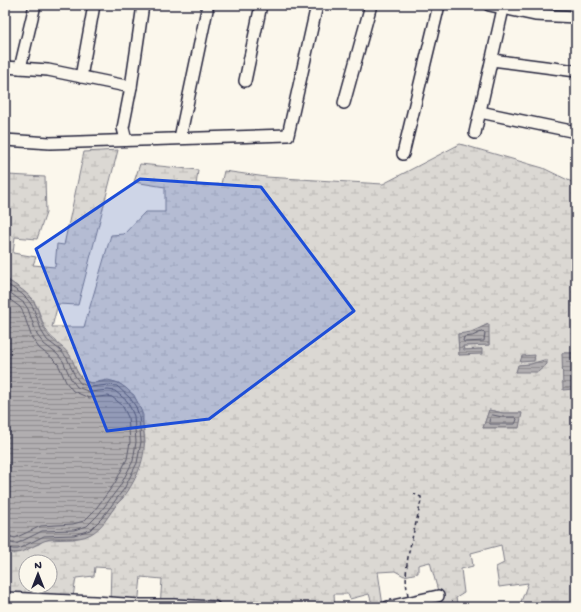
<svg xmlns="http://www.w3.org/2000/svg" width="581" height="612" font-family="'Gochi Hand',sans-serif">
	<defs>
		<pattern id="wetland-marsh" width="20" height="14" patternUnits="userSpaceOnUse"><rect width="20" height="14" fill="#dbd8d3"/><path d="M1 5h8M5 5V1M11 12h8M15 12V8" fill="none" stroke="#bcb9b6"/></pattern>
		<pattern id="water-rules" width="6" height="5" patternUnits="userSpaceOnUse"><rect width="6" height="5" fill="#b1aeb0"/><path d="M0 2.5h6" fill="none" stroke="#908d90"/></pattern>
	</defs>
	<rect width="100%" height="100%" fill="#fbf7ec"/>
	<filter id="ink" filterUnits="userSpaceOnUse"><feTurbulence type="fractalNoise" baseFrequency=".025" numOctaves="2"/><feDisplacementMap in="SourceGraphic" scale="8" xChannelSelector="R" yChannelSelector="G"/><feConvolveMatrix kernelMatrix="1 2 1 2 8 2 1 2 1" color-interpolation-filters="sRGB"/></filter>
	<g filter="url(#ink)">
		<path fill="url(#wetland-marsh)" stroke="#7e7d87" fill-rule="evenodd" d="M460 144 543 168 576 184V353H562L572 370H576V607H519L528 583 499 587 496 567 504 563 501 545 471 553 473 566 461 569 464 593 456 598 458 607H434V603L441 602 430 562 418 565V573L404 576 395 571 378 572 383 606 373 607 369 594 350 599 348 594H334L335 607H160L162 579 141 577 138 606 110 604 111 568 95 567 94 576 76 578 72 603 5 602V550L13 554 39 544 44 540 75 539 112 511 117 504 123 498 145 442 143 424V415L134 395 119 383 108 380 91 383 83 380 56 341C43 332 43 319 36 305 30 293 16 286 5 278V153L10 158 8 175 45 177 46 213 37 239 15 237 13 253 36 257 33 265 55 267 57 244 64 245 84 152 118 150 78 305 58 304 52 327H84L111 235 124 234 145 212H165V187L134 182 140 164 198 170 196 186 221 184 224 171 266 177 383 184ZM488 324 489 345 463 346 464 350 482 349 459 355 458 334 471 333ZM547 360 516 372 519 365 531 364ZM489 410 503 413H522L483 428ZM26 562H50V586H26Z"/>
		<g fill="url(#water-rules)" stroke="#787681">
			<path d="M5 278C16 286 30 293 36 306 41 316 42 328 49 336 56 344 66 348 71 357 75 364 76 375 84 380 92 386 99 381 107 381 121 380 136 395 140 408 143 414 142 419 143 425 147 452 142 468 128 491 125 496 120 500 116 505 109 515 102 528 91 534 75 543 57 535 44 541 29 547 21 558 5 550Z"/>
			<path d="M489 324V345L463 346 464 350 482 349V354L459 355 458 334 471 332Z"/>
			<path d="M562 353H576V370L572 371 573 389 563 390Z"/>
			<path d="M535 355 534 361 520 362 522 356Z"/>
			<path d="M547 359V364L538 372H516L518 365 531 364Z"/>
			<path d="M489 410 503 413H522L519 428H483Z"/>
		</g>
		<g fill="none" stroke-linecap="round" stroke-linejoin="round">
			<g stroke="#5b5a6a" stroke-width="1">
				<path d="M5 283 22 294 28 300 33 307 42 332 47 340 60 350 67 358 75 376 80 383 90 387 108 385 117 386 130 398 136 407 139 416 141 442 137 463 124 489 102 518 90 530 74 535 44 536 18 549H13L5 547"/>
				<path d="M5 289 24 303 28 309 37 335 44 344 57 354 63 361 71 379 77 387 90 392 108 390 115 391 127 401 131 409 134 416 136 442 133 461 120 486 98 515 87 526 74 530 42 531 16 544 5 542"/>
				<path d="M5 296 20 307 23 312 32 338 39 348 52 358 58 364 66 382 73 391 89 398 108 396 112 397 122 405 128 417 130 442 127 459 115 483 94 511 84 521 73 524 41 526 15 538 5 535"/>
				<path d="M482 332 485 333 484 341 465 342 463 341 464 337 472 336Z"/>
				<path d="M493 415 502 417H515L517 419 516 422 515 424H490L489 421 491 416Z"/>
			</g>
			<path stroke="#787681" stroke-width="2" d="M573 389 576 388"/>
			<defs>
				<g id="minor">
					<path d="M489 5 535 15 576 17"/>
					<path d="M492 60 576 71"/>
					<path d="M5 67 48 70 131 87"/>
					<path d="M20 68 35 5"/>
					<path d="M81 77 94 5"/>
					<path d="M245 81 261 5"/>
					<path d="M344 103 371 5"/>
					<path d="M480 112 576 132"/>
					<path d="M475 133 503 9"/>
					<path d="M180 138 208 5"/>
					<path d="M5 140 50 143 288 135 317 5"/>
					<path d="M126 140 123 128 131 87 143 5"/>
					<path d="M403 154 439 5"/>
					<path d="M5 598 95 602 140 605H174L214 607"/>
					<path d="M388 607 438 596"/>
				</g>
			</defs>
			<use href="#minor" stroke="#22223b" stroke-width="14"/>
			<path stroke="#22223b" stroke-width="1.5" stroke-dasharray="4 3" stroke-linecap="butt" d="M408 595C401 563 416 531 421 500V497L414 494"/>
			<use href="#minor" stroke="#fbf7ec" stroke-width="11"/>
		</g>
	</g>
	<path fill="#1d4ed8" fill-opacity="0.2" stroke="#1d4ed8" stroke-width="3" stroke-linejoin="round" d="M140 179 261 187 354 311 209 419 107 431 36 249Z"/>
	<rect width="581" height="612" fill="none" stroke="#fbf7ec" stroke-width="20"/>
	<rect x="10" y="10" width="561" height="592" fill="none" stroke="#22223b" stroke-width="1.5" filter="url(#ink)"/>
	<g transform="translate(38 574)"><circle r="19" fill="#fbf7ec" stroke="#a4a2a5"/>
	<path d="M0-3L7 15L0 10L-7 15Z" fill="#22223b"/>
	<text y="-6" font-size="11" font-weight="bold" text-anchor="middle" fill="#22223b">N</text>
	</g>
</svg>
